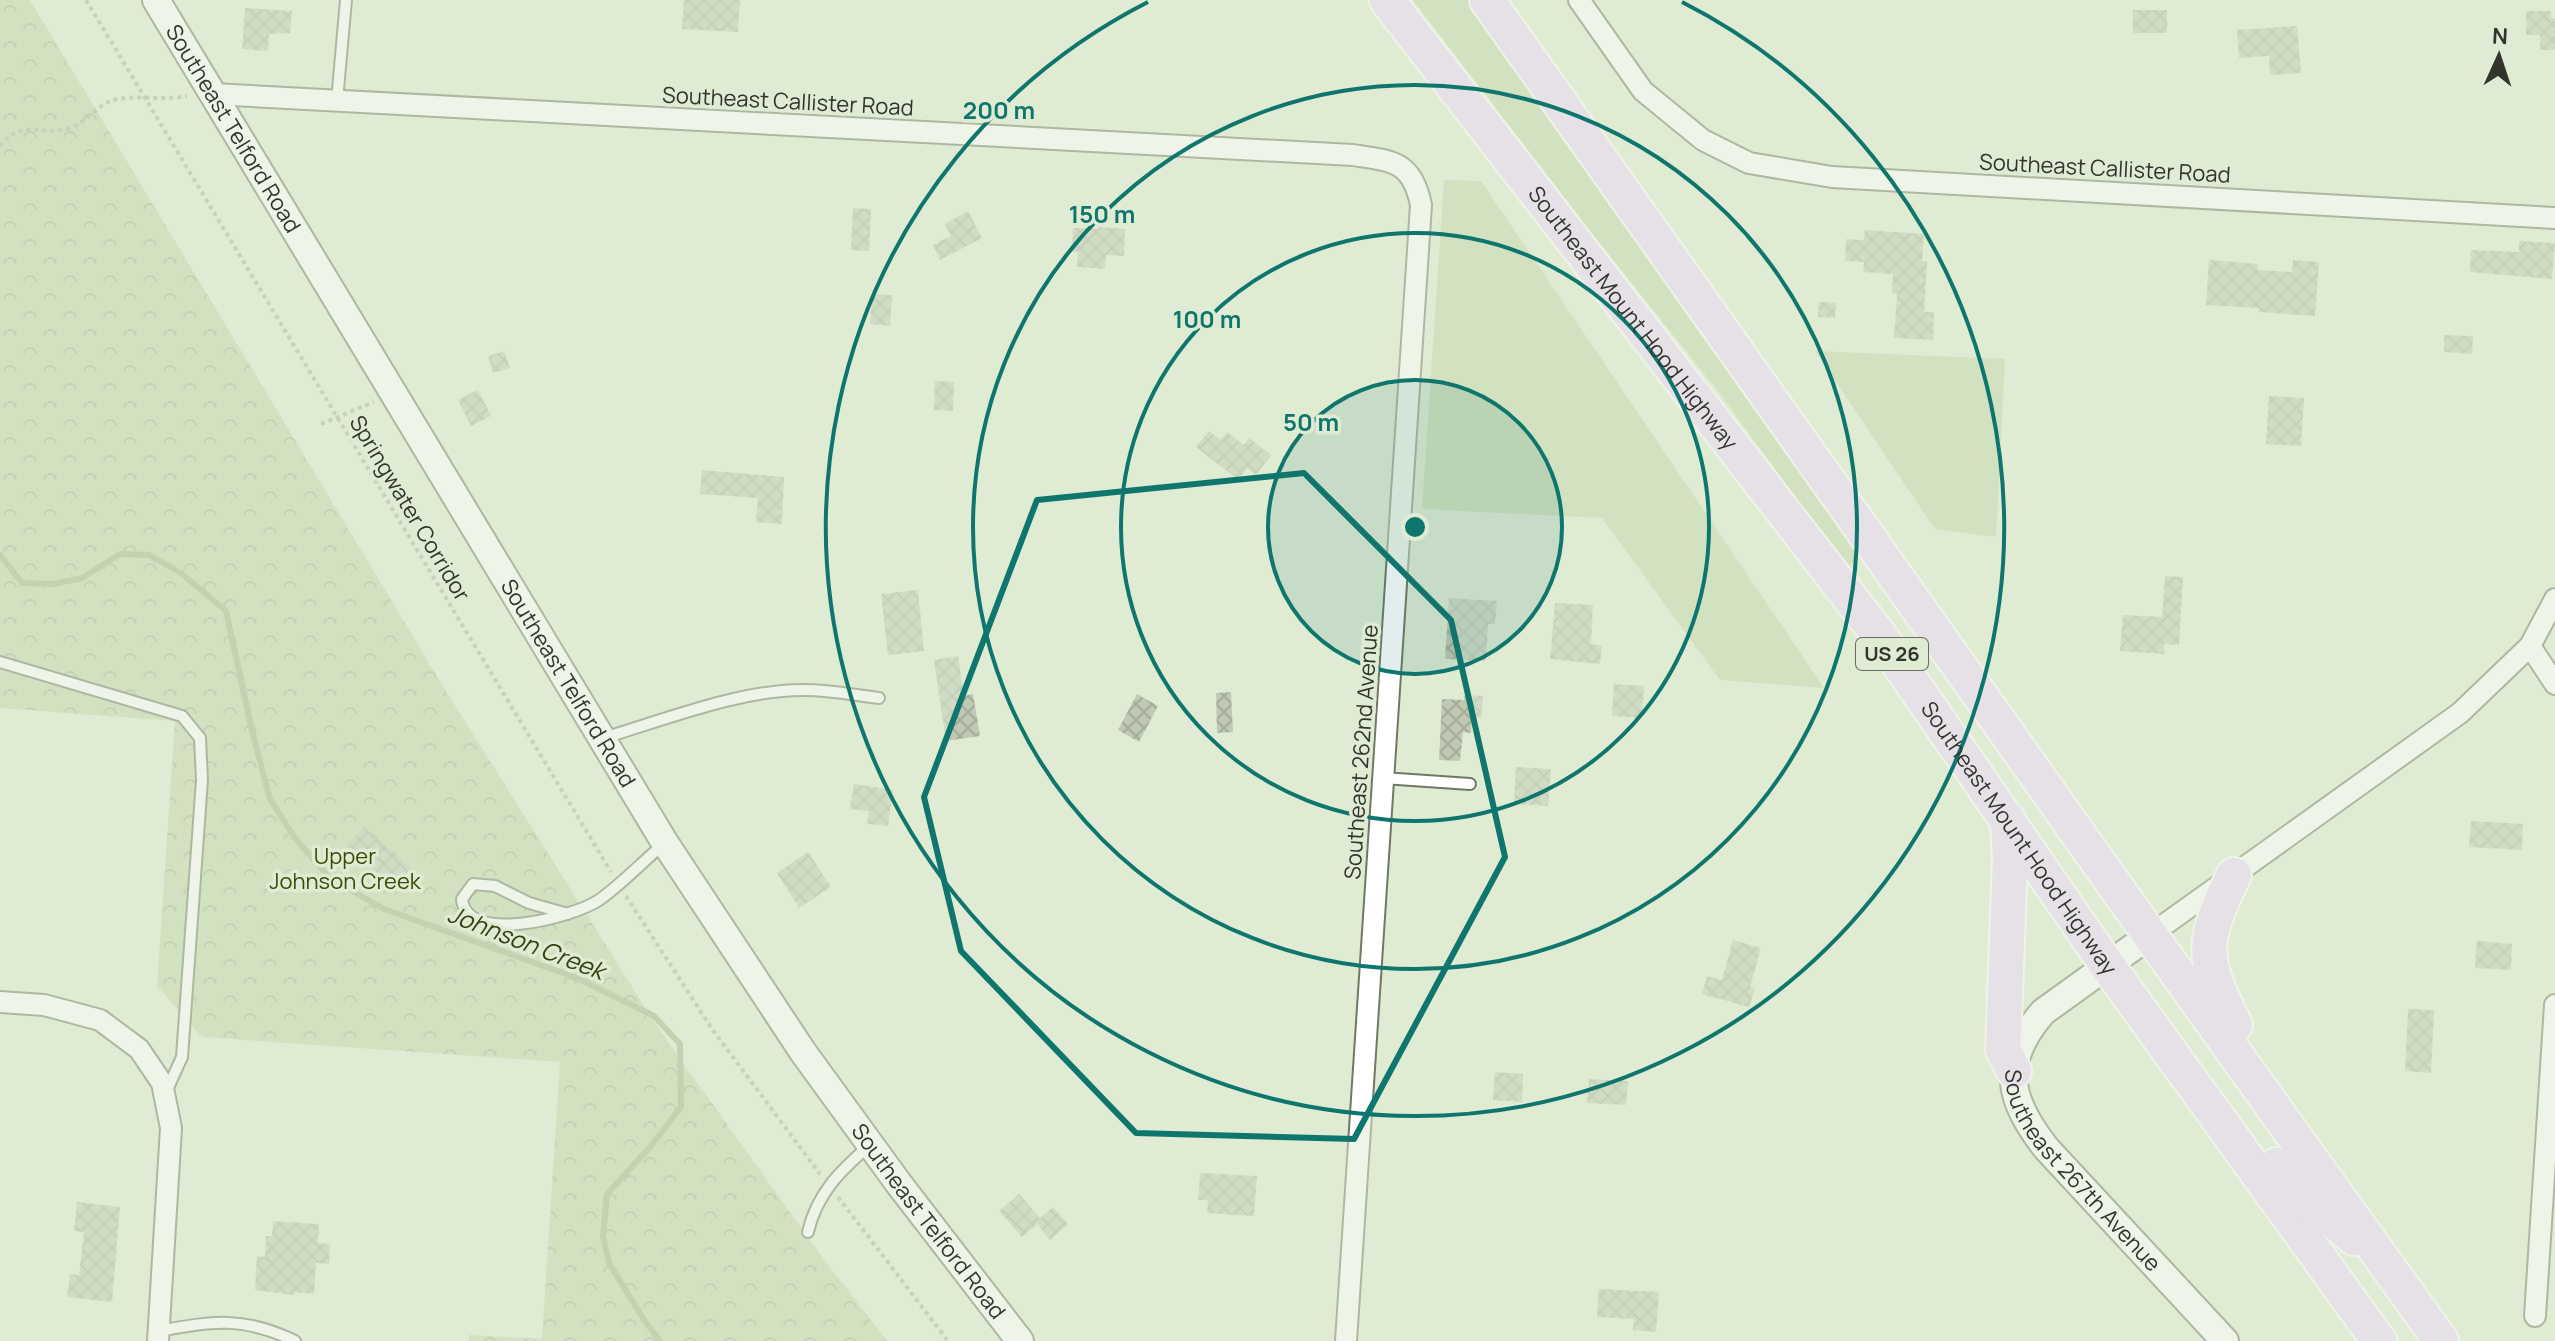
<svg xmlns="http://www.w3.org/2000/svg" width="2555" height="1341" font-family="Manrope,sans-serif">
	<defs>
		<pattern id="forest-crowns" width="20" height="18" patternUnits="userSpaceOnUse" patternTransform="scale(2)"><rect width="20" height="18" fill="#c0d5a8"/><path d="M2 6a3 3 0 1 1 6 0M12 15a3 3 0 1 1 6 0" fill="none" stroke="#a5b791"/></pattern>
		<pattern id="building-cross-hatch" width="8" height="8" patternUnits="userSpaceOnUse" patternTransform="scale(2)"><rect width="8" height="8" fill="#bfc9b3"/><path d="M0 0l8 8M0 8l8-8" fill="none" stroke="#a5ad9a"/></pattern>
	</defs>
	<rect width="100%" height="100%" fill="#e0ebd4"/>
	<g fill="#c0d5a8">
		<path d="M1413 0H1468L1861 557 1847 567 1715 387 1594 236Z"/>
		<path d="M1444 180 1481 181 1824 688 1720 680 1602 518 1422 509Z"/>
		<path d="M1815 351 2005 359 1996 537 1935 529Z"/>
	</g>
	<path fill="url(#forest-crowns)" d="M0 0H30L444 688 658 1028 820 1254 887 1341H469V1335L542 1339 560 1062 202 1037 157 986 175 721 0 708Z"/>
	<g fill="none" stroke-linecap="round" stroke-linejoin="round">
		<path stroke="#a0b787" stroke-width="6" d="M0 555 22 583 54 584 82 578 120 554 149 555 181 573 226 611 253 735 270 799 294 837 331 879 384 909 577 978 654 1016 680 1044 681 1107 650 1147 607 1194 603 1236 609 1263 644 1320 660 1341"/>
	</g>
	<g fill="url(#building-cross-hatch)">
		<path d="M684 0H740L738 32 682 29Z"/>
		<path d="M245 8 292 11 290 33 269 34 268 51 242 49Z"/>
		<rect x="2133" y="10" width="34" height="23"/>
		<path d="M2526 11H2551V18H2555V50H2540V35H2526Z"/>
		<path d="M2297 26 2301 73 2270 75 2269 56 2239 58 2237 30Z"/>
		<path d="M853 208 871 209 869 251 851 250Z"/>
		<path d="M968 211 982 238 940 260 933 245 951 236 945 224Z"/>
		<path d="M1098 227 1125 229 1124 256 1106 255 1105 269 1077 267 1078 252 1072 251 1073 228 1098 229Z"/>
		<path d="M1865 230 1924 234 1922 261 1927 262 1924 312H1934L1933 340 1894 338 1897 294 1892 293 1893 274 1863 272 1864 262 1845 261 1846 239 1864 240Z"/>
		<path d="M2519 241 2555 243 2552 279 2470 272 2471 250 2519 252Z"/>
		<path d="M2209 260 2258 264 2257 270 2292 272 2293 260 2319 262 2315 316 2259 312V308L2206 305Z"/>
		<path d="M872 294 892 295 890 326 870 324Z"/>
		<path d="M1819 302 1836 303 1835 318 1818 317Z"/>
		<path d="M2444 335 2473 336 2472 354 2444 352Z"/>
		<path d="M504 351 510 368 493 373 488 356Z"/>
		<path d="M935 381 954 382 953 411 934 410Z"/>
		<path d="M478 390 491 416 471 426 458 400Z"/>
		<path d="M2269 396 2304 398 2301 446 2266 444Z"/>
		<path d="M1209 431 1221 440 1227 432 1244 445 1249 438 1271 455 1256 475 1247 468 1238 480 1196 447Z"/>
		<path d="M702 470 784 477 782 524 756 522 758 498 700 494Z"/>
		<path d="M2165 576 2183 577 2179 645 2164 644V654L2120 651 2123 615 2162 617Z"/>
		<path d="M918 590 924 651 888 655 881 594Z"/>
		<path d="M1449 598 1497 601 1495 624H1488L1486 661 1445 659Z"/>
		<path d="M1555 603 1593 605 1591 644 1602 646 1600 664 1550 659Z"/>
		<path d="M958 656 964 696 973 694 980 736 946 741 934 660Z"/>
		<path d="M1614 684 1644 686 1642 718 1612 716Z"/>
		<path d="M1231 692 1233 732 1217 733 1216 693Z"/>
		<path d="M1137 694 1158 706 1139 742 1118 730Z"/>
		<path d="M1465 695 1483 696 1481 718 1472 717 1471 733 1463 732 1460 761 1439 760 1442 699 1464 700Z"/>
		<path d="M1516 767 1551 769 1548 806 1514 804Z"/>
		<path d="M854 784 893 790 888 826 867 824 869 811 850 809Z"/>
		<path d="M2471 821 2523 824 2522 850 2469 847Z"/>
		<path d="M364 827 410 868 393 886 348 845Z"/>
		<path d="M808 852 831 887 799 908 777 873Z"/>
		<path d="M1733 940 1761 948 1750 987 1755 988 1749 1007 1702 994 1707 976 1722 980Z"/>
		<path d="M2477 941 2512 944 2511 970 2475 968Z"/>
		<path d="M2408 1009 2434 1010 2431 1073 2405 1071Z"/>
		<path d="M1495 1072 1523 1074 1522 1102 1493 1100Z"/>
		<path d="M1589 1079 1628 1081 1626 1105 1587 1103Z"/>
		<path d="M1200 1173 1257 1176 1254 1216 1207 1213 1208 1200H1198Z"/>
		<path d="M1019 1194 1040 1218 1053 1207 1068 1224 1050 1240 1037 1224 1022 1237 999 1211Z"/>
		<path d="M77 1202 120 1207 112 1302 67 1297 70 1274 79 1275 84 1232 74 1231Z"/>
		<path d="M273 1221 319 1224 318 1243 330 1244 329 1264 316 1263 314 1294 294 1292V1295L255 1290 257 1256 265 1257 266 1236H272Z"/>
		<path d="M1599 1289 1659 1292 1656 1332 1633 1330 1634 1319 1597 1317Z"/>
	</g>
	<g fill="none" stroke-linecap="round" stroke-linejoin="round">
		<defs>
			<g id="service">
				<path d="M337 101 346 0"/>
				<path d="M0 662 182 716 200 738 202 780 182 1057 167 1090"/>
				<path d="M603 738C664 720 742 689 805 690 830 690 854 695 879 698"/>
				<path d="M1383 778 1470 784"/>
				<path d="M568 914 529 903 495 886 473 884 462 899C466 946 574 917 599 900 622 884 643 861 665 843"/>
				<path d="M808 1232C817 1193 841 1170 870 1145"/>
				<path d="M159 1331C214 1321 243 1316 295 1341"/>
			</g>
			<g id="minor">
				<path d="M1579 0 1643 91 1703 140 1749 163 1832 177 2555 218"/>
				<path d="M213 94 1353 155C1393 161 1412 161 1421 205L1346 1341"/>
				<path d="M2530 646 2555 684"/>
				<path d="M2150 935 2460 713 2530 646 2555 599"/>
				<path d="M0 1002 44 1005 100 1020 139 1049 162 1083 171 1128 158 1341"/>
				<path d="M2535 1316 2555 1005"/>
			</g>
			<g id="tertiary">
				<path id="s1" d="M156 0 665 843 803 1052 899 1184 1020 1341"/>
				<path id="s2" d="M2150 935 2043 1012C1999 1063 2008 1099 2046 1148L2225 1341"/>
			</g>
			<g id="trunk">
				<path id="s3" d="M1387 0 1882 639 2107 965 2379 1341"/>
				<path d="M1487 0 2150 935 2441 1341"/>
				<path d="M2008 820 2010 858 2003 1050 2014 1071"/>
				<path d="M2234 875C2201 942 2201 958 2235 1025"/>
				<path d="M2277 1165 2292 1186 2354 1238"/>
			</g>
		</defs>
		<use href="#service" stroke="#6f7965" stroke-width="14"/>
		<use href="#minor" stroke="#6f7965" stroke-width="24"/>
		<use href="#tertiary" stroke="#6f7965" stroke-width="30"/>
		<use href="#trunk" stroke="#fff" stroke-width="38"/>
		<g stroke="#aab2a0" stroke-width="4" stroke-dasharray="4 4" stroke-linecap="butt">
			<path d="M86 0 611 872"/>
			<path d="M0 146C22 119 35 134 63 130 86 126 96 103 117 99 141 95 164 101 187 96"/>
			<path d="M321 424 374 402"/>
			<path d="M626 896 712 1029 820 1174"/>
			<path d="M838 1197 948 1341"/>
		</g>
		<use href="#service" stroke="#fff" stroke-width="10"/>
		<use href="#minor" stroke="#fff" stroke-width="20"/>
		<use href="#tertiary" stroke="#fff" stroke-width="26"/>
		<use href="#trunk" stroke="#ead4fe" stroke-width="34"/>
	</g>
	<path d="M0 0H2555V1341H0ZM1304 473 1451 620 1505 857 1354 1139 1136 1133 961 951 924 797 1037 500Z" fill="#e0ebd4" fill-opacity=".55" fill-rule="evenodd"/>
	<path fill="none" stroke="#0f766e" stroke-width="6" stroke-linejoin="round" d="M1304 473 1451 620 1505 857 1354 1139 1136 1133 961 951 924 797 1037 500Z"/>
	<circle cx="1415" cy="527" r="147" fill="#0f766e" fill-opacity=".12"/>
	<g fill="none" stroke="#0f766e" stroke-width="4">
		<circle cx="1415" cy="527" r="147"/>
		<circle cx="1415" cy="527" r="294"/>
		<circle cx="1415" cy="527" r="442"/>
		<path d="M1682 2A589 589 0 1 1 1148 2"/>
	</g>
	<g text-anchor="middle" stroke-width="7" stroke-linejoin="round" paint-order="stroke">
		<rect fill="#e0ebd4" stroke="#666c5f" stroke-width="2" x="1856" y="638" width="72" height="32" rx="6"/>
		<g font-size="20" font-weight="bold" fill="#31352d">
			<text x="1892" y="661">US 26</text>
		</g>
		<g font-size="22" fill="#31352d" stroke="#e0ebd4">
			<text transform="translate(788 101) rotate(3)" y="8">Southeast Callister Road</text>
			<text dy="8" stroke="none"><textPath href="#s1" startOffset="150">Southeast Telford Road</textPath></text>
			<text transform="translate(2105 168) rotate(3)" y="8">Southeast Callister Road</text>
			<text dy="8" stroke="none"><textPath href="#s3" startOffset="402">Southeast Mount Hood Highway</textPath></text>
			<text transform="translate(410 508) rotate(59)" y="8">Springwater Corridor</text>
			<text dy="8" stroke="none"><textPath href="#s1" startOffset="798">Southeast Telford Road</textPath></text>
			<text transform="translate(1361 752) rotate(-86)" y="8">Southeast 262nd Avenue</text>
			<text dy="8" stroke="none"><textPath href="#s3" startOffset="1050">Southeast Mount Hood Highway</textPath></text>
			<text dy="8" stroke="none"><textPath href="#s2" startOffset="322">Southeast 267th Avenue</textPath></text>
			<text dy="8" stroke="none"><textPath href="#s1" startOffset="1446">Southeast Telford Road</textPath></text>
		</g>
		<g font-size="22" fill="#344e04" stroke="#e0ebd4">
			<text x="345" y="864">Upper<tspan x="345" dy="25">Johnson Creek</tspan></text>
		</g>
		<g font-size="24" font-style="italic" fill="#304511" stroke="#e0ebd4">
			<text transform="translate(526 943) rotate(21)" y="8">Johnson Creek</text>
		</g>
	</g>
	<circle cx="1415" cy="527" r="12" fill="#0f766e" stroke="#e0ebd4" stroke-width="4"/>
	<g font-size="24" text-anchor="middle" font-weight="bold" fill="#0f766e" stroke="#e0ebd4" stroke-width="7" stroke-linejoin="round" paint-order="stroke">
		<text x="999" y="119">200 m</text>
		<text x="1102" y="223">150 m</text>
		<text x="1207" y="328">100 m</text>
		<text x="1311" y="431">50 m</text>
	</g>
	<g transform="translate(2499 56) rotate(3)" stroke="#e0ebd4" stroke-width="6" paint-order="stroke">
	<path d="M0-6L14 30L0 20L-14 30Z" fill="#31352d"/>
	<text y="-12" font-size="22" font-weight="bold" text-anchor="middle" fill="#31352d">N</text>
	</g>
</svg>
